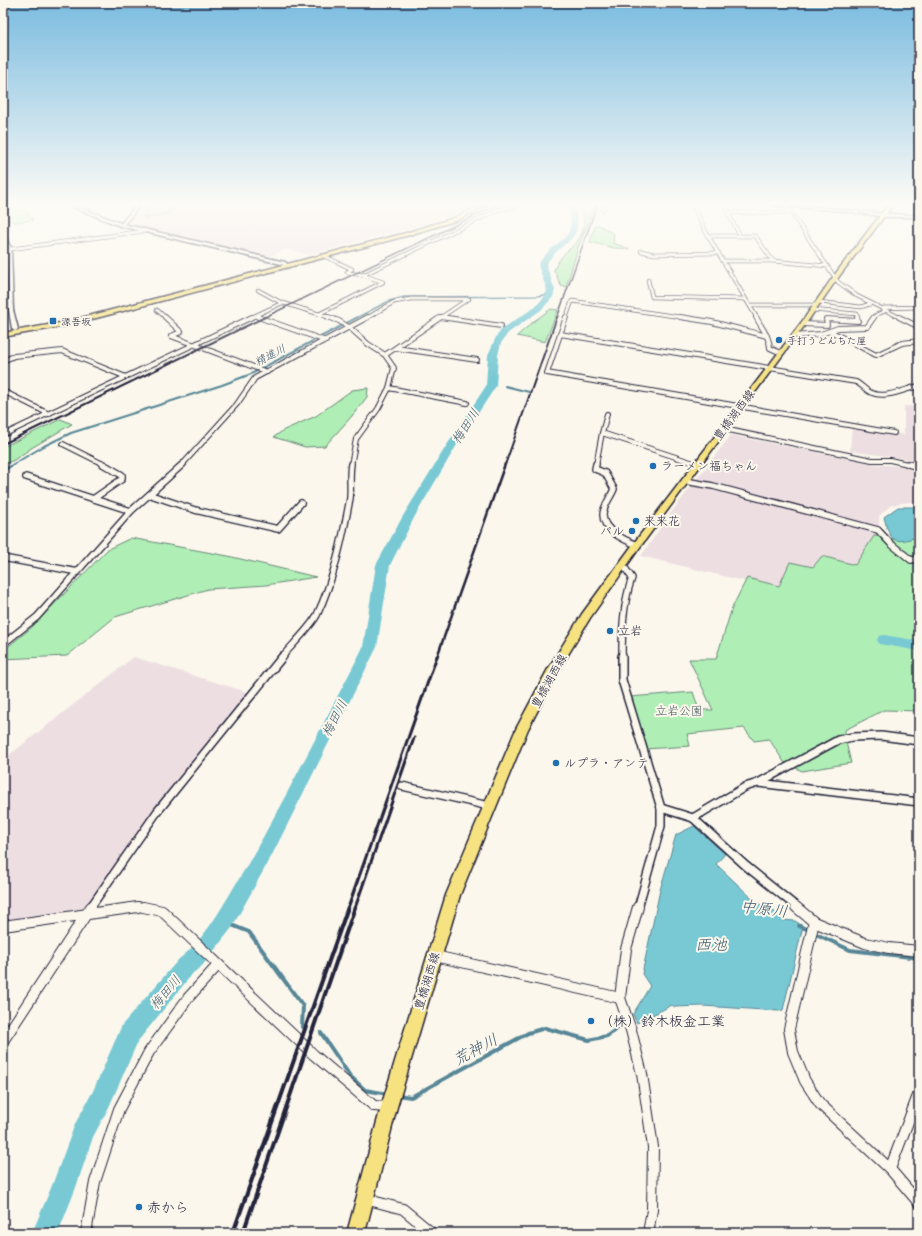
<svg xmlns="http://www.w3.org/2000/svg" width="922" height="1236" font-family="Mali,'Klee One',sans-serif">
	<rect width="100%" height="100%" fill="#fbf7ec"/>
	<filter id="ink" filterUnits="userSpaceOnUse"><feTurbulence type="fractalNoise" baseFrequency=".025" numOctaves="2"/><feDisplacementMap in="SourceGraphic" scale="8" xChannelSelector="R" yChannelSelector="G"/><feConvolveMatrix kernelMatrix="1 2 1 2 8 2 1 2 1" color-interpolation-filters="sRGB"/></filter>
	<g filter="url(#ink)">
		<g fill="#eddee2">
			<path d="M139 205H473L452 215 417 226 309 255 286 249 267 257 122 225Z"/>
			<path d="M904 406 919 407V463L901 458 850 451 852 426 904 435Z"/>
			<path d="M731 435 875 464 919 468V503L909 502 891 505 879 516V529L894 545 854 569 784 591 641 556 670 514Z"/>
			<path d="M134 657 250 693 147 818 87 908 3 920V760Z"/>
		</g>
		<g fill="#afeeb5" stroke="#688878">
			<path d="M149 205H174L169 213 144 219Z"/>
			<path d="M581 205H595L578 248 566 287 561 286 554 270C566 241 592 247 581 205Z"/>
			<path d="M14 207 30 212 28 214 33 220 15 222 3 219V211Z"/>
			<path d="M599 225 614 234 613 243 629 249 614 248 590 242 595 226Z"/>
			<path d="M551 309 558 310 545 342 517 336 534 321Z"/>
			<path d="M368 388 367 397 352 416 325 446 305 447 274 437 284 430 316 416 352 390Z"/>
			<path d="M61 419 72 424 33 447 14 460 3 465V447Z"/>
			<path d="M874 536 895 539 919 538V711L884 710 845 730V738L851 763 802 771 784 762 769 739 754 741 744 728 687 734 690 746 645 749 629 697 693 692 699 710H713L689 659H716L732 608 747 578 779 586 790 562 813 567 822 556 855 565Z"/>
			<path d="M131 538 228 556 316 577 266 585 208 589 115 617 67 656 3 659V651L32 627 108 549Z"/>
		</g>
		<g fill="#79c9d4" stroke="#568697">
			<path d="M898 507H919V536C894 545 890 542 884 517Z"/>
			<path d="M694 826 725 854 716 864 757 903 775 912 783 920 795 921 803 926 783 1010 779 1011 703 1006 675 1007 672 1005 637 1023 633 1014 650 986 642 974 660 890 676 835Z"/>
		</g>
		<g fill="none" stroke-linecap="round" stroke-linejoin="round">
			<path stroke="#568697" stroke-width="1.5" d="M356 318 389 301 404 297 537 296 551 294"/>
			<g stroke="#568697" stroke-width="2">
				<path d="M505 386 529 392"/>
				<path d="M12 465 44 446 71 433 222 385 251 374 358 317"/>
			</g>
			<path stroke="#568697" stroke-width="2.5" d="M3 471 14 464"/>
			<g stroke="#568697" stroke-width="4">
				<path d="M224 922 249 932 303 1006 302 1027"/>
				<path d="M799 926 809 930"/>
				<path d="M814 933 850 950 919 958"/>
				<path d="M321 1033 350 1076 365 1090 388 1094"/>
				<path d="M397 1095 411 1097 528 1033 545 1028 589 1040 607 1036 626 1022"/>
			</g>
			<g fill="#79c9d4" fill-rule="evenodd">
				<path d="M568 205H574C586 245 561 238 546 265L555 290 553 297 541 310 508 333 501 343 498 355 496 386 455 448 415 516 390 565 377 647 271 857 231 929 202 966 193 973 138 1041 109 1107 93 1137 75 1190 58 1233H32L51 1188 75 1124 93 1091 122 1025 179 959C207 938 224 903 242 874 283 804 319 731 357 659L363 647 376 565 403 516 445 448 486 386 488 355 496 337 502 329 535 307 545 296 547 290 538 265C554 237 579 244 568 205Z"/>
				<path d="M884 635 919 641V651L879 644 877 640 879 636Z"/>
			</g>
			<defs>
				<g id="minor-far4">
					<path d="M693 205 708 236 757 318"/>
					<path d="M729 205 727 210 728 213 740 236"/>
					<path d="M786 205 838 282 857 296 901 318"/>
					<path d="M603 210 604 205"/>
					<path d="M728 213 791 212"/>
					<path d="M708 236H755L773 261"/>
					<path d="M3 250 145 231"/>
					<path d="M641 251 654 254 719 253"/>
					<path d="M324 256 352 269 347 272 349 273 363 275 383 282 319 314 331 318"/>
					<path d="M724 261H773L827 266"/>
					<path d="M363 275 498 210 520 205"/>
					<path d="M648 280 652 297 745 299"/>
					<path d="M258 290 280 302 319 314"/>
					<path d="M819 302 861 307 870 304"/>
					<path d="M750 305H816"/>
					<path d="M883 308 919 307"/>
					<path d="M157 310 166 318"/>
					<path d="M813 310 857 314 858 318"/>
					<path d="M255 316 261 318"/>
					<path d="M439 317 447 318"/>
					<path d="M250 318 282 303"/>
					<path d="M367 318 394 302 411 299H469"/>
					<path d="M440 318 468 299"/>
					<path d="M566 318 572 301 687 318"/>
					<path d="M874 318 876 315 885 311"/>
				</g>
				<g id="minor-far3">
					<path d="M165 317 181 332 171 336 267 372"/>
					<path d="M258 317 326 341"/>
					<path d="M328 317 339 321 350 328 368 344 385 355 394 368 389 388 378 409 356 439 351 465"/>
					<path d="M441 317 501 326"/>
					<path d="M566 317 547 373 894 433"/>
					<path d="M680 317 712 322 767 336"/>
					<path d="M756 317C761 327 770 337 770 348L781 353"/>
					<path d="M899 317 919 327"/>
					<path d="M803 324 827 325 826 319 858 321 857 317"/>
					<path d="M830 331 876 355 902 343 919 341"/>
					<path d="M560 334 856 382C862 385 866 391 872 393 885 399 905 389 919 386"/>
					<path d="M794 336 821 334 838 328 867 327 874 317"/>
					<path d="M396 348 477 360"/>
					<path d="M385 355 441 317"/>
					<path d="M3 361 14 356 62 351 126 377"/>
					<path d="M389 388 467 403"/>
					<path d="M3 391 49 414"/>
					<path d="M724 429 872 460H890L912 465"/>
					<path d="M602 433 607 414"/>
					<path d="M3 435 252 317"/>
					<path d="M63 444 105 465"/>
					<path d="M182 465 237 404 255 378 368 317"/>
					<path d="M596 465 602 433 697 464"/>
				</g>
				<g id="minor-far2">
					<path d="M596 464 595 469 605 473 614 489C611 497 603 506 603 515 603 531 625 540 637 545"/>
					<path d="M908 464 919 467"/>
					<path d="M26 477 131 511"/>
					<path d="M685 481 713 486 878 530 890 543 911 560 919 559"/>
					<path d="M151 495 195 510 278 529 301 503"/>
					<path d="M93 499 122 479V475L103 464"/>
					<path d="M3 558 78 572"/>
					<path d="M3 644 37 617 131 511 183 464"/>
					<path d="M282 657C292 645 310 628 317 615 334 579 343 537 350 498 351 487 349 476 351 464"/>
					<path d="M622 657C622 631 623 603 632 578L623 565"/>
				</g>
				<g id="minor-far1">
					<path d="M622 656V680L661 808V826L638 908"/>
					<path d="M758 783 919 802"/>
					<path d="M402 786 489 806"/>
					<path d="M661 808 693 818 746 866 798 908"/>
					<path d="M693 818 745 787 758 783 838 740 853 737 881 736 919 741"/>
					<path d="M90 908 157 812 283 656"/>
					<path d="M130 908 141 907 149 908"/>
				</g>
				<g id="minor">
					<path d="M143 907 162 911 314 1055 374 1106 388 1107"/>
					<path d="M638 907 626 949 620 998 631 1030 642 1074 653 1147 652 1210 648 1233"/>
					<path d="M796 907 814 922 865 943 889 948 919 951"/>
					<path d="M814 922 789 1029 793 1052 805 1081 820 1104 890 1169 919 1203"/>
					<path d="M3 926 138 907"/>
					<path d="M435 956 620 998"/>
					<path d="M3 1041 91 907"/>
					<path d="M890 1169 919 1093"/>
					<path d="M365 1199 403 1209 432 1233"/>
					<path d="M86 1233 95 1182 119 1109 149 1052 188 998 218 965"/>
				</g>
				<g id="tertiary">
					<path d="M136 205H140L123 226H121V224Z"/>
					<path d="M773 205C822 205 870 215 919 215V217H889L842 211Z"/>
					<path d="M3 235 5 236 11 248 13 310 18 329 15 331 12 329 9 310 7 248 3 240Z"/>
				</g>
				<path id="secondary" d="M68 205H74L123 224 285 262 290 266 288 267 281 264 120 226Z"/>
				<path id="primary" d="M888 205H893L837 279 805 325 640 547 590 618 557 673 528 729 460 895 397 1107 365 1233H347L381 1107 446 895 516 729 548 669 582 614 634 543 801 323 833 277Z"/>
				<path id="trunk" d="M481 205H487L458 220 406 236 104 316 65 326 3 337V333L65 322 100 313 402 234 454 218Z"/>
			</defs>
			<use href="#minor-far4" stroke="#22223b" stroke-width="4.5"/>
			<use href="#minor-far3" stroke="#22223b" stroke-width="6"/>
			<use href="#minor-far2" stroke="#22223b" stroke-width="8"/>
			<use href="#minor-far1" stroke="#22223b" stroke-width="10"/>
			<use href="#minor" stroke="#22223b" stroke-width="12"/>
			<use href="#tertiary" stroke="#22223b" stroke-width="3"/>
			<use href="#secondary" stroke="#22223b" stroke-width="3"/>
			<use href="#primary" stroke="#22223b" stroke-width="3"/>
			<use href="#trunk" stroke="#22223b" stroke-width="3"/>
			<use href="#minor-far4" stroke="#fbf7ec" stroke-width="3"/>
			<use href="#minor-far3" stroke="#fbf7ec" stroke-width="4"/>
			<use href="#minor-far2" stroke="#fbf7ec" stroke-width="5.5"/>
			<use href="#minor-far1" stroke="#fbf7ec" stroke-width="7"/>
			<use href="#minor" stroke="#fbf7ec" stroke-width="10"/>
			<use href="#tertiary" fill="#fbf7ec" fill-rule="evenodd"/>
			<use href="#secondary" fill="#fbf7ec" fill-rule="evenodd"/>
			<use href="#primary" fill="#f6e281" fill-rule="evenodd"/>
			<use href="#trunk" fill="#f6e281" fill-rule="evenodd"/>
			<g stroke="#22223b" stroke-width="1.5">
				<path d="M263 318 497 205"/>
				<path d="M557 318 597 205"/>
			</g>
			<g stroke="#22223b" stroke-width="2">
				<path d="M3 444 265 317"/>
				<path d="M505 465 557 317"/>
			</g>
			<path stroke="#22223b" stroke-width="2.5" d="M437 657 505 464"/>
			<g stroke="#22223b" stroke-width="3">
				<path d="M348 908 437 656"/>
				<path d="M355 908 414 738"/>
			</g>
			<g stroke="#22223b" stroke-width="4">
				<path d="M233 1233 348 907"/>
				<path d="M243 1233 355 907"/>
			</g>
		</g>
	</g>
	<linearGradient id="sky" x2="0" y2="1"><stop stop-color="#7bbce0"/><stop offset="0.54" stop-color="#fdfbf6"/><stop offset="1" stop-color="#fdfbf6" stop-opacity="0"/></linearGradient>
	<rect width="922" height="378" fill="url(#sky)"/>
	<g fill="#1f6fb2" stroke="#fbf7ec" stroke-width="1.5">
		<rect x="49" y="317" width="8" height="8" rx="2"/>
		<circle cx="779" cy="340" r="4"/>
		<circle cx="653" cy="466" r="4"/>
		<circle cx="636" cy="521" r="4"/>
		<circle cx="632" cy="531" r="4"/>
		<circle cx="610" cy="631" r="4"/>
		<circle cx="556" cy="763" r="4"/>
		<circle cx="591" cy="1021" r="4"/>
		<circle cx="139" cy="1207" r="4"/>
	</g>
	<g text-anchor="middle" stroke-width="4" stroke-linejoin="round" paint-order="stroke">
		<g font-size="10" fill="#22223b" stroke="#fbf7ec" text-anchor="start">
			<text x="61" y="325">源吾坂</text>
			<text x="787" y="344">手打うどんちた屋</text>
		</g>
		<g font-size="11" font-style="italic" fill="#405c71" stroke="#fbf7ec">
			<text transform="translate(270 355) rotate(-28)" y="4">精進川</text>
		</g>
		<g font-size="12" fill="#22223b" stroke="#fbf7ec">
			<text transform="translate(734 415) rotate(-53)" y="4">豊橋湖西線</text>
			<text transform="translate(549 681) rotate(-61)" y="4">豊橋湖西線</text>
			<text transform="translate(427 981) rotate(-73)" y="4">豊橋湖西線</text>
		</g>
		<g font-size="12" fill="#22223b" stroke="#fbf7ec" text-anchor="start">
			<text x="661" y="470">ラーメン福ちゃん</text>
			<text x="644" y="525">来来花</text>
			<text x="624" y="535" text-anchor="end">パル</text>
			<text x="618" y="635">立岩</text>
			<text x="564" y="767">ルプラ・アンテ</text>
		</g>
		<g font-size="12" fill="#45555a" stroke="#fbf7ec">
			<text x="679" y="715">立岩公園</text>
		</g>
		<g font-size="13" font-style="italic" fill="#405c71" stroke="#fbf7ec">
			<text transform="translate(465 426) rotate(-57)" y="5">梅田川</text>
			<text transform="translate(334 718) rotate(-63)" y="5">梅田川</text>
			<text transform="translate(165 992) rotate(-50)" y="5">梅田川</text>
		</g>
		<g font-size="14" fill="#22223b" stroke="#fbf7ec" text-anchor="start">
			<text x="599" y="1026">（株）鈴木板金工業</text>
			<text x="147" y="1212">赤から</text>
		</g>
		<g font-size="16" font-style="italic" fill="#405c71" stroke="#fbf7ec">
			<text transform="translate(764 908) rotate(7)" y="6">中原川</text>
			<text x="711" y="950">西池</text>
			<text transform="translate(475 1049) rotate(-28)" y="6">荒神川</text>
		</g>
	</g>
	<rect width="922" height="1236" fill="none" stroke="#fbf7ec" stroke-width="16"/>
	<rect x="8" y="8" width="906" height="1220" fill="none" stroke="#22223b" stroke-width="1.5" filter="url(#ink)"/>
</svg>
